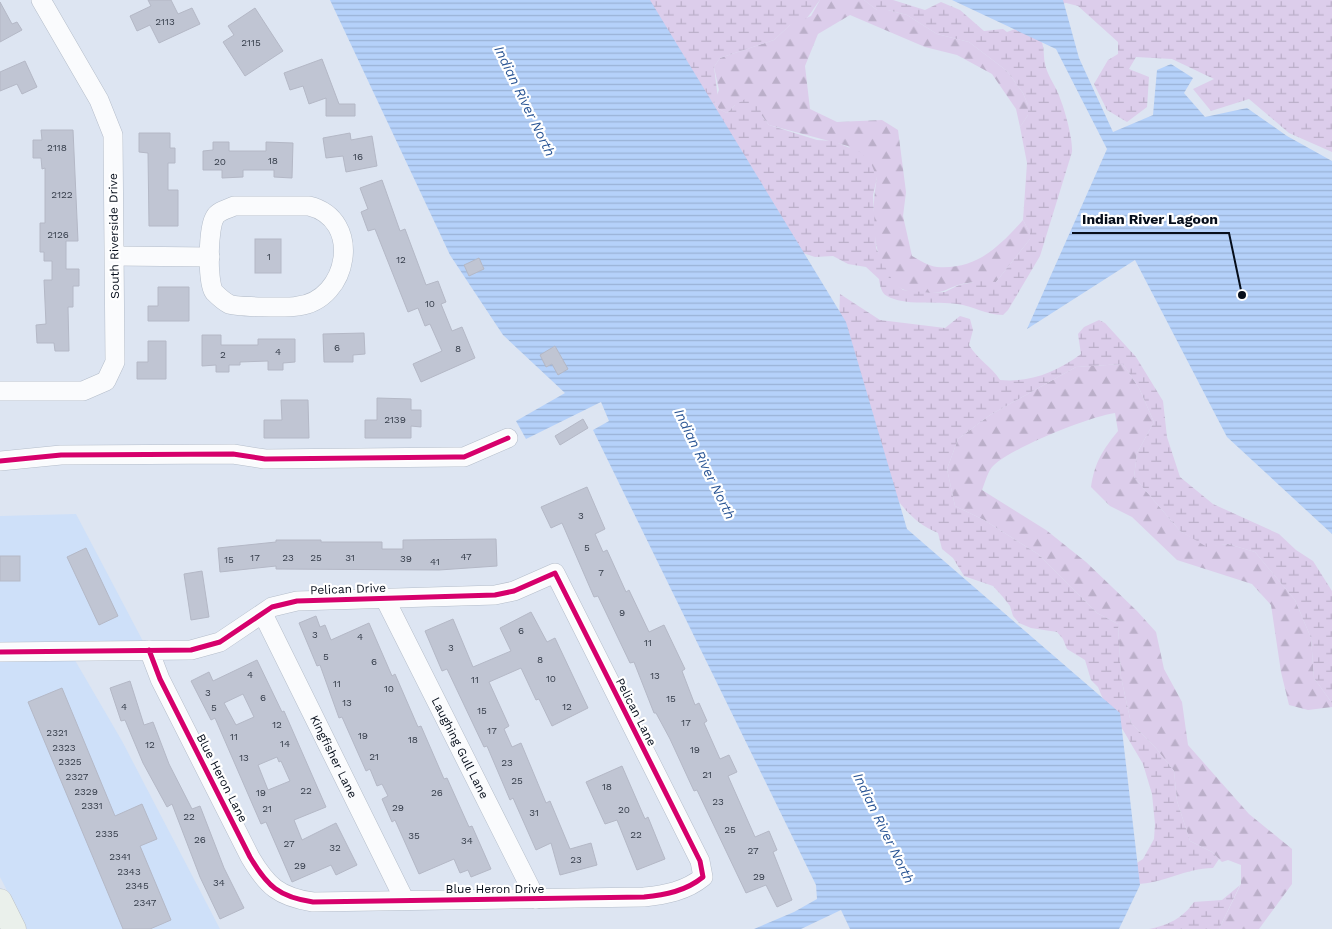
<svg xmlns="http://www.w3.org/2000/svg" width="1332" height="929" font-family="'Work Sans',sans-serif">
	<defs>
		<pattern id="forest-firs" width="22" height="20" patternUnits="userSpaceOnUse" patternTransform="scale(1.25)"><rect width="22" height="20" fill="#dccdeb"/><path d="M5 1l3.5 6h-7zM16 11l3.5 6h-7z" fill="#bbafc9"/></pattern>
		<pattern id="wetland-marsh" width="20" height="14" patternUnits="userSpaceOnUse" patternTransform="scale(1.25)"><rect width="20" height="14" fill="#dccdeb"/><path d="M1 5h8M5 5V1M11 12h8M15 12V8" fill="none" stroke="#bbafc9"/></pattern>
		<pattern id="water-rules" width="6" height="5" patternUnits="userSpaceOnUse" patternTransform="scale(1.25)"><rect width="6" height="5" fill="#b5d1fa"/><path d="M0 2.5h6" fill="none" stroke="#9ab2d6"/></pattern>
	</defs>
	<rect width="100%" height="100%" fill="#dde5f2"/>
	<path fill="#cee0f9" d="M76 514 146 647 69 650 122 741 220 929H27L0 877V516Z"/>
	<g fill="url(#forest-firs)">
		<path d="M820 0H864L877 10H888L907 15 937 34 969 42 1007 71 1023 93 1028 105V115L1020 127 1016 109 992 74 957 55 925 47 850 15 818 34 805 66 810 109 837 122 882 120 898 130 906 192 903 216 912 256C919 260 929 266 937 267 976 270 999 247 1023 220L1030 233V239L996 282C984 282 970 281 958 285 949 288 942 293 932 293 925 293 908 292 902 289 870 270 871 209 877 178L848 146 769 125 762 116 735 105 727 113 719 109 714 102 719 90 714 67 720 58 774 40 790 25 811 16Z"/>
		<path d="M1123 364 1139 388 1154 422 1137 453 1134 477 1180 531 1207 546 1228 544 1255 552 1295 600 1311 638 1314 678 1332 703V707L1308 710 1289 705 1281 672 1271 605 1252 584 1177 560 1132 517 1110 506 1091 487C1095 462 1102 451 1118 431L1115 413C1088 417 1014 447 994 465 988 470 985 483 982 490L1046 530 1086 562 1137 611 1156 632 1164 669 1182 702 1188 745 1249 814 1292 849V884L1259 929H1219L1241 884V865L1228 860 1222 862 1212 852 1190 841 1177 801 1174 771 1155 747 1131 723 1121 677 1118 624 1097 613 1038 554 984 520 955 506 947 469 958 439 990 415 1076 367Z"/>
	</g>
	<g fill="url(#wetland-marsh)">
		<path d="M640 0H820C810 12 808 24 790 25L774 40 720 58 714 67 718 99 714 102 719 109 727 113 735 105 745 99 758 102 762 116 769 125 817 140 833 141 860 152 871 163 877 178 873 195 876 248 892 280 903 290 932 293 945 292 959 285 979 281 996 282 1030 239V233L1023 220 1027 163 1020 127 1028 115V105L1023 93 1007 71 969 42 937 34 907 15 888 10H877L864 0H893L925 10 941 2 960 10 984 31 1003 29 1007 32 1015 29 1040 38C1045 47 1043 54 1045 64 1047 74 1054 84 1058 93 1064 107 1073 138 1072 152L1040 256 1008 310 1003 315C986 315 973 306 957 304 937 301 904 306 887 296 881 293 880 285 879 279L866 267 848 264 833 256 815 257 800 252Z"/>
		<path d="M1020 0H1332V152L1289 133 1249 99 1211 111 1193 89 1214 79 1172 59 1136 57 1129 69 1149 77 1147 107 1127 122 1107 110 1094 84 1108 60 1118 54V42L1078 6 1066 3 1059 5Z"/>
		<path d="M840 294 880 320 945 328 960 316 970 319 973 330 969 345C978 360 991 366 1000 380 1029 383 1057 372 1081 354L1078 334 1084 327 1099 320 1105 323 1136 357 1163 401 1167 437 1180 477 1213 504 1279 534 1296 550 1313 561 1332 591V703L1314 678 1311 638 1295 600 1255 552 1228 544 1207 547 1180 531 1134 477 1137 453 1154 422 1139 388 1123 364 1076 367 990 415 958 439 947 469 955 506 984 520 1038 554 1097 613 1118 624 1121 677 1131 723 1155 747 1174 771 1177 801 1190 841 1212 852 1219 859 1213 868C1185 868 1161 885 1134 884L1132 866 1143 859 1154 839 1155 824 1152 794 1143 764 1123 730 1108 711 1098 687 1091 680 1085 660 1067 649 1063 639 1057 632 1031 628 1019 623 1013 616 1010 606 1003 597 993 586 964 576 953 558 942 549 938 533C919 525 908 514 896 498L839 317Z"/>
		<path d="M1240 885 1219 929H1149C1168 925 1182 919 1194 902L1222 900Z"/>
	</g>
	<g fill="url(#water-rules)">
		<path d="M330 0H650L846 322 907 529 1120 713 1140 885 1119 929H850L841 910 801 929H754L794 912 817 899 816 885 593 430 609 421 601 402 526 439 516 421 565 393 503 335 450 255Z"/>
		<path d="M952 0H1063L1079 58 1113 132 1153 115 1157 70 1171 64 1193 78 1184 93 1205 117 1247 108 1287 136 1332 161V534L1227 437 1135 260 1027 329 1107 149 1056 49Z"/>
	</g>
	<g fill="#c0c5d3" stroke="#b4b8c6" fill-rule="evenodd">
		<path d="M148 0H171L178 14 192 8 200 24 159 43 150 25 137 31 130 16 151 6Z"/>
		<path d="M0 2 12 24 17 22 22 30 0 42Z"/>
		<path d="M255 8 283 51 245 76 223 42 234 35 228 26Z"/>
		<path d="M322 59 339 104H355V116H326V98L309 104 303 86 290 90 284 73Z"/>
		<path d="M25 61 37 87 22 94 17 84 0 91V72Z"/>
		<path d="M41 130H73L78 241H66V269H79V286H73V307H68L69 351H55L54 343H37L36 325 46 324 44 280H52V261H44V252H40V223H45V168L42 169 41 158H33V140H42Z"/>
		<path d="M139 133H170V148H175V163H168V190H178V226H149L148 153 139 152Z"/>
		<path d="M350 133 351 140 372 136 377 166 346 172 343 156 326 158 323 138Z"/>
		<path d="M213 142H229V151H266V142L293 143 292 178 274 177V170H243V177L222 178V170H203V151L213 150Z"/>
		<path d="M382 180 400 231 405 229 426 285 438 281 446 302 441 304 452 331 462 327 475 358 421 382 413 364 442 351 430 324 425 326 418 308 408 312 375 229 368 231 361 212 368 209 360 188Z"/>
		<rect x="255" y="239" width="26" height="34"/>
		<path d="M479 258 484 269 469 276 464 265Z"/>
		<path d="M158 287H189V321H148V306H158Z"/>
		<path d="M364 333 365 354 353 355V362H324L323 334Z"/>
		<path d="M202 335H221V345H258V339H295V362L283 363V370H268V361L240 362V365H229V372H216V365L202 366Z"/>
		<path d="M148 341H166V379H137V362H148Z"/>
		<path d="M555 346 568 369 558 375 552 364 546 367 540 355Z"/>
		<path d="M377 398 411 399V410H421V427L411 426V438H365V420H377Z"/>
		<path d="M281 400H308L309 438H264V420H282Z"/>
		<path d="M583 419 588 428 560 445 555 436Z"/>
		<path d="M587 487 605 529 595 534 603 552 607 550 626 592 629 590 649 632 664 625 685 669 682 671 695 705 699 703 707 721 704 723 720 759 729 755 737 772 728 776 755 837 769 831 777 850 773 852 792 900 777 907 766 885 746 893 697 790 694 791 670 739 656 713H654L634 662 630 663 598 596 594 597 562 523 551 528 541 507Z"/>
		<path d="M496 539 497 566 439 570 276 569V566L220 572 218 548 276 542V540H321V542H382V549H403V540Z"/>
		<path d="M86 548 118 616 99 625 67 557Z"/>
		<rect x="0" y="556" width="20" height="25"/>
		<path d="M202 571 209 617 191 620 184 574Z"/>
		<path d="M531 612 547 642 555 638 588 708 552 726 539 699 536 700 521 668 489 682 509 726 504 729 512 747 521 743 546 803 550 801 570 849 591 843 597 865 560 875 551 843 536 850 513 798 510 800 487 746 484 747 447 669 442 671 425 631 453 619 473 667 511 651 500 628Z"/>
		<path d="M316 616 320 627 325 625 331 640 369 623 392 676 395 674 418 727 421 726 444 779 447 778 469 827 472 826 491 869 471 877 468 870 460 873 454 859 419 874 395 820 392 822 382 799 388 796 382 784 377 786 370 769 366 771 342 717 339 718 320 665 317 666 299 623Z"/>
		<path d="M257 660 282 712 284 711 326 807 294 820 302 840 336 823 357 865 336 875 331 865 292 882 266 822 261 824 215 718 211 720 191 681 209 672 213 681ZM243 694 254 717 236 725 224 703ZM277 757 279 762 281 761 290 781 268 790 258 765Z"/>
		<path d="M130 681 144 725 153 722 169 764 192 809 200 806 224 868 244 908 220 919 200 877 172 804 167 807 143 763 125 720 121 721 110 688Z"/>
		<path d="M62 688 115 816 142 804 157 839 140 846 171 920 150 929H123L28 702Z"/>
		<path d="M622 766 645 819 648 817 665 859 637 870 617 820 605 824 586 782Z"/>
	</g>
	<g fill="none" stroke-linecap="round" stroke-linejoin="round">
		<defs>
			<g id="minor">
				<path d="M234 206H309C363 219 349 300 298 306 289 308 235 307 229 304 225 302 217 295 214 292 207 281 208 227 215 217 218 211 228 209 234 206Z"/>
				<path d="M115 256 210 257"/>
				<path d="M0 391H83L106 381 115 362 113 135 99 100 41 0"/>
				<path d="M0 461 61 455 233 454 265 459 455 457H464L508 438"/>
				<path id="s1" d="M384 597 536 899"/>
				<path id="s2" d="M263 614 404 899"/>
				<path d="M0 652 191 650 220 642 272 607 297 601 495 595 514 591 555 573 700 861 703 877C686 891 665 895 644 897L313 902C279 897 267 886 250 857L160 679 149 650"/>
			</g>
			<path id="major" d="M0 901 14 929"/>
		</defs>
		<use href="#minor" stroke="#b4bdca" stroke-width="20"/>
		<use href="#major" stroke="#bdc1c8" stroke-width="25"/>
		<use href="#minor" stroke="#fafbfd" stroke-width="19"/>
		<use href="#major" stroke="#eaf0eb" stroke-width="24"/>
		<defs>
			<g id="cycleway">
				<path d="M0 461 61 455 233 454 265 459 455 457H464L508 438"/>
				<path d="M0 652 191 650 220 642 272 607 297 601 495 595 514 591 555 573 700 861 703 877C686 891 665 895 644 897L313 902C279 897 267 886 250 857L160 679 149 650"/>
			</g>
		</defs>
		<use href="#cycleway" stroke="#fff" stroke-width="8"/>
		<use href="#cycleway" stroke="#d6006c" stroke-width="5"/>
	</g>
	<g text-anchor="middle" stroke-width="4.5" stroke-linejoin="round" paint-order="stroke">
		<g font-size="10" fill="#343c49">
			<text x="165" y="25">2113</text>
			<text x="251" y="46">2115</text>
			<text x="57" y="151">2118</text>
			<text x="358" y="160">16</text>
			<text x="273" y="164">18</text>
			<text x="220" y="165">20</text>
			<text x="62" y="198">2122</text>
			<text x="58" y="238">2126</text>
			<text x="269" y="260">1</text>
			<text x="401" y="263">12</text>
			<text x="430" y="307">10</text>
			<text x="337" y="351">6</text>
			<text x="458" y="352">8</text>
			<text x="278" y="355">4</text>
			<text x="223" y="358">2</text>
			<text x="395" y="423">2139</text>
			<text x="581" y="519">3</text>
			<text x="587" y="551">5</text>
			<text x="466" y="560">47</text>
			<text x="255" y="561">17</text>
			<text x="288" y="561">23</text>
			<text x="316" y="561">25</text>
			<text x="350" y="561">31</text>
			<text x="406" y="562">39</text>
			<text x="229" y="563">15</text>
			<text x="435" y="565">41</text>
			<text x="601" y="576">7</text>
			<text x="622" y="616">9</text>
			<text x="521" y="634">6</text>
			<text x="315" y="638">3</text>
			<text x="360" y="640">4</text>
			<text x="648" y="646">11</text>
			<text x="451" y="651">3</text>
			<text x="326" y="660">5</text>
			<text x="540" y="663">8</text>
			<text x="374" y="665">6</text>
			<text x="250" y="678">4</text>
			<text x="655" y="679">13</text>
			<text x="551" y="682">10</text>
			<text x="475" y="683">11</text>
			<text x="337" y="687">11</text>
			<text x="389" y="692">10</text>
			<text x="208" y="696">3</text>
			<text x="263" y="701">6</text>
			<text x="671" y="702">15</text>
			<text x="347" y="706">13</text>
			<text x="124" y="710">4</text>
			<text x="567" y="710">12</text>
			<text x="214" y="711">5</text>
			<text x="482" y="714">15</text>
			<text x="686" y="726">17</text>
			<text x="277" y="728">12</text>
			<text x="492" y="734">17</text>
			<text x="57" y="736">2321</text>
			<text x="363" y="739">19</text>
			<text x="234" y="740">11</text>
			<text x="413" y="743">18</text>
			<text x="285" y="747">14</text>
			<text x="150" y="748">12</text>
			<text x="64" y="751">2323</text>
			<text x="695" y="753">19</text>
			<text x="374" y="760">21</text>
			<text x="244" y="761">13</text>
			<text x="70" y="765">2325</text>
			<text x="507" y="766">23</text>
			<text x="707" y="778">21</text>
			<text x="77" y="780">2327</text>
			<text x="517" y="784">25</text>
			<text x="607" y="790">18</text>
			<text x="306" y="794">22</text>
			<text x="86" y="795">2329</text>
			<text x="261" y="796">19</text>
			<text x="437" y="796">26</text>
			<text x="718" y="805">23</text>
			<text x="92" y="809">2331</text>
			<text x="398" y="811">29</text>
			<text x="267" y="812">21</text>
			<text x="624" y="813">20</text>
			<text x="534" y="816">31</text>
			<text x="189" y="820">22</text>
			<text x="730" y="833">25</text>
			<text x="107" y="837">2335</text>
			<text x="636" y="838">22</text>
			<text x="414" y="839">35</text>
			<text x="200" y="843">26</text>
			<text x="467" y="844">34</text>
			<text x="289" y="847">27</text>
			<text x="335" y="851">32</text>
			<text x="753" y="854">27</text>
			<text x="120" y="860">2341</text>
			<text x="576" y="863">23</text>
			<text x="300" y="869">29</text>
			<text x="129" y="875">2343</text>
			<text x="759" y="880">29</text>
			<text x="219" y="886">34</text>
			<text x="137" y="889">2345</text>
			<text x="145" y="906">2347</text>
		</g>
		<g font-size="12" fill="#060e1b" stroke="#fff">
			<text transform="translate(114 236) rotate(-91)" y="4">South Riverside Drive</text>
			<text transform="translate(348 589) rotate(-2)" y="4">Pelican Drive</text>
			<text transform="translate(636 712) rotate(63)" y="4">Pelican Lane</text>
			<text dy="4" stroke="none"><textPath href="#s1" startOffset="169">Laughing Gull Lane</textPath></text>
			<text dy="4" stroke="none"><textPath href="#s2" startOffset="159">Kingfisher Lane</textPath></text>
			<text transform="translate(222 778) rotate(63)" y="4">Blue Heron Lane</text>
			<text x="495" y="893">Blue Heron Drive</text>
		</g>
		<g font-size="14" font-style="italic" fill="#2a5595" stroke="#fff">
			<text transform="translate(525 101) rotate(64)" y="5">Indian River North</text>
			<text transform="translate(705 464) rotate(64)" y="5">Indian River North</text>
			<text transform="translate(884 828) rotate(64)" y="5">Indian River North</text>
		</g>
	</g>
	<path fill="none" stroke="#060e1b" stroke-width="2" d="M1242 295L1229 233H1072"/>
	<circle fill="#060e1b" stroke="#fff" stroke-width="2" cx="1242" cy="295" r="5"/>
	<g font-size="14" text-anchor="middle" font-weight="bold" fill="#060e1b" stroke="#fff" stroke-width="4.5" stroke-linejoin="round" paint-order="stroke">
		<text x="1150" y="224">Indian River Lagoon</text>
	</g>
</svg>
